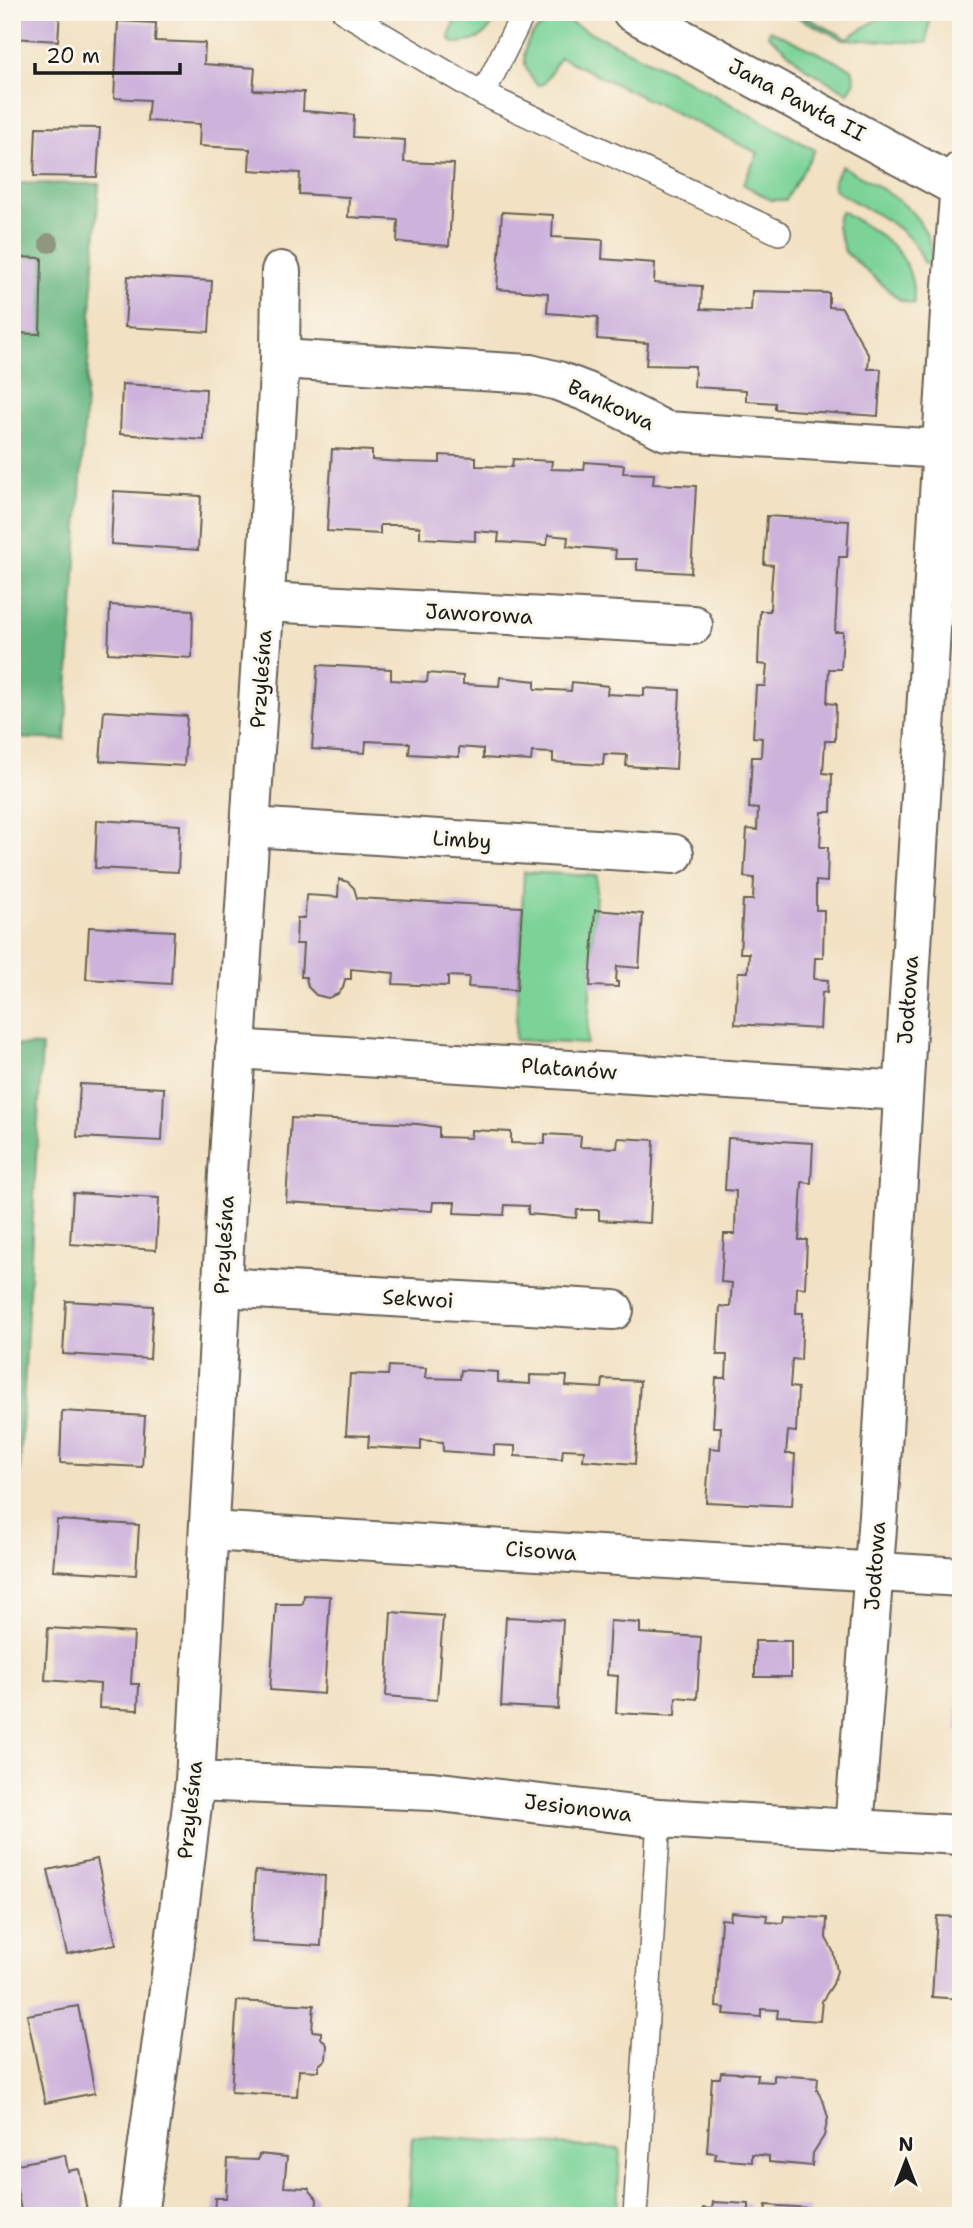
<svg xmlns="http://www.w3.org/2000/svg" width="973" height="2228" font-family="'Shantell Sans',sans-serif">
	<rect width="100%" height="100%" fill="#fbf7ec"/>
	<filter id="ink" filterUnits="userSpaceOnUse"><feTurbulence type="fractalNoise" baseFrequency=".0143" numOctaves="2"/><feDisplacementMap in="SourceGraphic" scale="14" xChannelSelector="R" yChannelSelector="G"/><feConvolveMatrix kernelMatrix="1 2 1 2 8 2 1 2 1" color-interpolation-filters="sRGB"/></filter>
	<filter id="wash" filterUnits="userSpaceOnUse"><feTurbulence type="fractalNoise" baseFrequency=".00686" numOctaves="4" result="noise"/><feDisplacementMap in="SourceGraphic" scale="28" xChannelSelector="R" yChannelSelector="G"/><feGaussianBlur stdDeviation="1.57" result="paint"/><feColorMatrix in="noise" values="0 0 0 0 0 0 0 0 0 0 0 0 0 0 0 0 0 1.4 0 .05"/><feComposite in="paint" operator="in"/></filter>
	<g filter="url(#wash)">
		<rect width="100%" height="100%" fill="#f2e1c3"/>
		<g fill="#7cd398" stroke="#4c785a" stroke-width="2">
			<path d="M458 12H497C491 35 475 44 453 43L449 37Z"/>
			<path d="M795 12 847 38 889 12H930L927 43 842 39 793 15Z"/>
			<path d="M551 21 569 22 670 71 815 150 786 200H771L743 184 758 153 560 57 544 84 537 85C515 61 523 34 551 21Z"/>
			<path d="M770 30 852 69 855 81 848 93 807 69 768 35Z"/>
			<path d="M842 166C882 190 932 209 932 263H924C911 223 866 212 835 190 831 181 837 174 842 166Z"/>
			<path d="M842 211C883 237 914 249 914 304L900 300 845 252 837 227 838 217Z"/>
			<path d="M524 872 597 876 587 1044 515 1040Z"/>
			<path d="M412 2136 620 2149 617 2216H407Z"/>
		</g>
		<g fill="#65b580" stroke="#40684e" stroke-width="2">
			<path d="M12 183 99 184 65 740 12 738Z"/>
			<path d="M12 1045 42 1046 17 1524H12Z"/>
		</g>
		<g id="blocks">
			<g fill="#cdb2dc">
				<path d="M12 12H60L58 41 12 38Z"/>
				<path d="M118 21 156 23 155 41 205 43 204 64 255 68 253 90 304 92 303 111 354 115 353 137 405 140 404 162 454 164 449 246 397 242 398 220 348 217 349 197 299 194 300 173 249 170 250 149 199 146 200 124 147 121 149 100 114 98Z"/>
				<path d="M36 127 100 128 97 177 34 176Z"/>
				<path d="M502 212 553 215 552 237 603 240 602 259 655 263 654 283 702 286 701 309 751 311 752 291 829 293V307L842 308 869 356 868 369H881L878 416 775 409V403L746 401V390L694 387 695 366 646 365 648 343 597 339 598 317 547 313 548 293 497 289Z"/>
				<path d="M12 257 42 258 40 334 12 333Z"/>
				<path d="M128 276 212 281 209 332 125 327Z"/>
				<path d="M122 384 206 389 204 440 120 434Z"/>
				<path d="M332 449 372 451V460L403 462 440 463V455L476 457V466L512 467 513 459 552 461 551 469 584 470 585 462 624 465 623 473 654 474 653 484 696 486 691 573 637 570V559H615L616 550 567 546 568 537 548 535 547 545H543L498 542 499 533 475 531V541L420 538V527L400 525H380V534L327 531Z"/>
				<path d="M114 491 201 496 198 550 111 544Z"/>
				<path d="M767 516 849 521 847 557H839L835 632H843L841 669H829L827 703 836 704 835 741H825L823 773 832 774 831 812H822L820 847H828L827 882 816 881V910H824L823 958H815L814 979 828 980 827 993 822 992 820 1029 735 1024 738 972H748L749 953H740L743 900H753L754 878 744 877 747 829 757 830 758 809 749 808 752 757H761L762 738 753 737 756 686H765L767 665 758 664 760 611H770L771 589 773 565 764 564Z"/>
				<path d="M110 605 193 610 192 658 108 653Z"/>
				<path d="M318 665 391 669V680L427 682 428 673 463 676V684L499 686 500 677 535 681V689L571 691 572 682 608 686 607 694 644 696V688L680 690 676 769 626 766 627 755 604 754 603 765 553 762V753L532 752 531 761 483 758V749L459 747V757L409 754 410 743 366 741 365 753 312 749Z"/>
				<path d="M104 711 187 716 184 766 100 761Z"/>
				<path d="M97 820 180 825 178 872 95 868Z"/>
				<path d="M12 850 18 851 14 909H12Z"/>
				<path d="M339 879 348 882 354 888 357 898 522 907 517 990 468 987 469 977 448 976V986H445L393 984 394 973 351 969V979H345L343 988 338 994 328 998 316 995 308 987 306 977H301L303 944H296L297 918H305L306 895 338 897Z"/>
				<path d="M595 910 643 914 639 968 617 966 616 982H618V987L590 986Z"/>
				<path d="M89 927 174 931 171 984 86 979Z"/>
				<path d="M80 1084 164 1088 162 1141 77 1137Z"/>
				<path d="M291 1118 418 1124 439 1127V1137L471 1138V1130L511 1132V1143L545 1144V1134L581 1136 580 1147 617 1148 618 1138 654 1140 650 1223 599 1220V1210H577L576 1218 528 1214V1206L505 1205 504 1215 454 1213 455 1202H433L432 1211 286 1202Z"/>
				<path d="M728 1138 813 1143 811 1183 802 1182 799 1240H807L805 1288 797 1287 796 1313H803L801 1360 792 1359 790 1387 798 1388 796 1432 788 1431 786 1454H795L792 1506 706 1502 710 1448 720 1449 721 1427H713L716 1378H726L727 1355H717L720 1306 730 1307 732 1283 721 1282 724 1234H735L736 1191 725 1190Z"/>
				<path d="M73 1193 159 1198 156 1250 70 1244Z"/>
				<path d="M66 1301 153 1306 150 1359 63 1354Z"/>
				<path d="M389 1366 426 1368 425 1378 460 1379 461 1370 498 1372V1382L530 1384V1375L567 1376 566 1386 602 1388 603 1379 640 1381 635 1464 583 1460 584 1450 563 1449 562 1459 515 1456V1446L494 1445V1455L443 1451V1442L421 1440V1450L368 1447 369 1436 346 1435 350 1374 388 1375Z"/>
				<path d="M62 1411 145 1416 142 1467 60 1463Z"/>
				<path d="M57 1520 139 1525 136 1575 53 1570Z"/>
				<path d="M304 1595 330 1596 324 1694 270 1690 276 1604H303Z"/>
				<path d="M391 1612 443 1616 437 1700 386 1696Z"/>
				<path d="M506 1617 563 1620 558 1709 501 1706Z"/>
				<path d="M610 1621 640 1623V1633L701 1637 697 1699 676 1697 675 1716 616 1713 618 1676 607 1675Z"/>
				<path d="M48 1628 134 1633 131 1684H139L138 1710 99 1708 100 1684 45 1680Z"/>
				<rect x="755" y="1641" width="36" height="36"/>
				<path d="M959 1657H961V1730H956Z"/>
				<path d="M97 1859 116 1944 67 1954 48 1870Z"/>
				<path d="M255 1871 325 1876 321 1946 251 1942Z"/>
				<path d="M731 1912 767 1915 766 1922 783 1923 784 1916 827 1918 826 1938 833 1951 837 1971 833 1984 822 2001 820 2021 777 2018 778 2010 761 2009V2017L724 2014 725 2008 716 2007 721 1919 730 1920Z"/>
				<path d="M937 1916 961 1917V1999L932 1997Z"/>
				<path d="M237 2001 314 2005 312 2031 321 2032V2038L327 2045 326 2059 319 2065V2071L299 2070 297 2096 231 2092Z"/>
				<path d="M78 2006 95 2093 45 2103 27 2015Z"/>
				<path d="M721 2072 758 2074 757 2081 774 2082V2075L818 2078 817 2090 824 2103 828 2118 824 2136 813 2153 812 2166 769 2162V2156L752 2154V2162L715 2159 716 2153 707 2152 712 2078H720Z"/>
				<path d="M259 2154 287 2157 284 2187 308 2188 317 2199 316 2216H214L215 2198H226L228 2159 258 2160Z"/>
				<path d="M65 2155 68 2171 79 2169 88 2216H22L12 2165Z"/>
				<path d="M713 2202 749 2204V2212H765L766 2205 809 2208 808 2216H703V2208L712 2209Z"/>
			</g>
		</g>
	</g>
	<g filter="url(#ink)">
		<use href="#blocks" fill-opacity="0" stroke="#676156" stroke-width="2"/>
		<g fill="none" stroke-linecap="round" stroke-linejoin="round">
			<defs>
				<g id="service">
					<path d="M344 12 483 94 779 233"/>
					<path d="M483 94 524 12"/>
					<path d="M635 2216 659 1818"/>
				</g>
				<g id="minor">
					<path d="M280 359 530 374 558 381 587 392 666 431 942 449"/>
					<path d="M266 602 693 625"/>
					<path d="M251 827 674 854"/>
					<path d="M235 1049 903 1091"/>
					<path d="M222 1287 614 1310"/>
					<path d="M209 1531 961 1577"/>
					<path d="M195 1781 432 1791 659 1818 961 1835"/>
					<path d="M854 1829 878 1515 950 312 961 171"/>
					<path d="M138 2216 171 1975 195 1781 228 1173 280 359 281 271"/>
				</g>
				<path id="tertiary" d="M632 12 961 189"/>
			</defs>
			<use href="#service" stroke="#676156" stroke-width="26"/>
			<use href="#minor" stroke="#676156" stroke-width="42"/>
			<use href="#tertiary" stroke="#676156" stroke-width="42"/>
			<use href="#service" stroke="#fff" stroke-width="23"/>
			<use href="#minor" stroke="#fff" stroke-width="38"/>
			<use href="#tertiary" stroke="#fff" stroke-width="38"/>
		</g>
		<circle fill="#8f987f" cx="49" cy="243" r="10"/>
	</g>
	<g text-anchor="middle" stroke-width="6" stroke-linejoin="round" paint-order="stroke">
		<g font-size="21" fill="#1c1c1c" stroke="#fbf7ec">
			<text transform="translate(797 100) rotate(28)" y="7">Jana Pawła II</text>
			<text transform="translate(611 405) rotate(25)" y="7">Bankowa</text>
			<text transform="translate(479 614) rotate(3)" y="7">Jaworowa</text>
			<text transform="translate(261 679) rotate(-86)" y="7">Przyleśna</text>
			<text transform="translate(462 840) rotate(4)" y="7">Limby</text>
			<text transform="translate(908 1000) rotate(-86)" y="7">Jodłowa</text>
			<text transform="translate(569 1069) rotate(4)" y="7">Platanów</text>
			<text transform="translate(224 1245) rotate(-87)" y="7">Przyleśna</text>
			<text transform="translate(418 1299) rotate(3)" y="7">Sekwoi</text>
			<text transform="translate(541 1551) rotate(4)" y="7">Cisowa</text>
			<text transform="translate(875 1566) rotate(-86)" y="7">Jodłowa</text>
			<text transform="translate(578 1808) rotate(7)" y="7">Jesionowa</text>
			<text transform="translate(190 1810) rotate(-84)" y="7">Przyleśna</text>
		</g>
	</g>
	<rect width="973" height="2228" fill="none" stroke="#fbf7ec" stroke-width="42"/>
	<g transform="translate(906 2161)" stroke="#fbf7ec" stroke-width="5" paint-order="stroke">
	<path d="M0-5L12 26L0 18L-12 26Z" fill="#1c1c1c"/>
	<text y="-10" font-size="19" font-weight="bold" text-anchor="middle" fill="#1c1c1c">N</text>
	</g>
	<path d="M35 63v10h145v-10" fill="none" stroke="#1c1c1c" stroke-width="3.5"/>
	<text x="46" y="63" font-size="21" fill="#1c1c1c" stroke="#fbf7ec" stroke-width="5" paint-order="stroke">20 m</text>
</svg>
